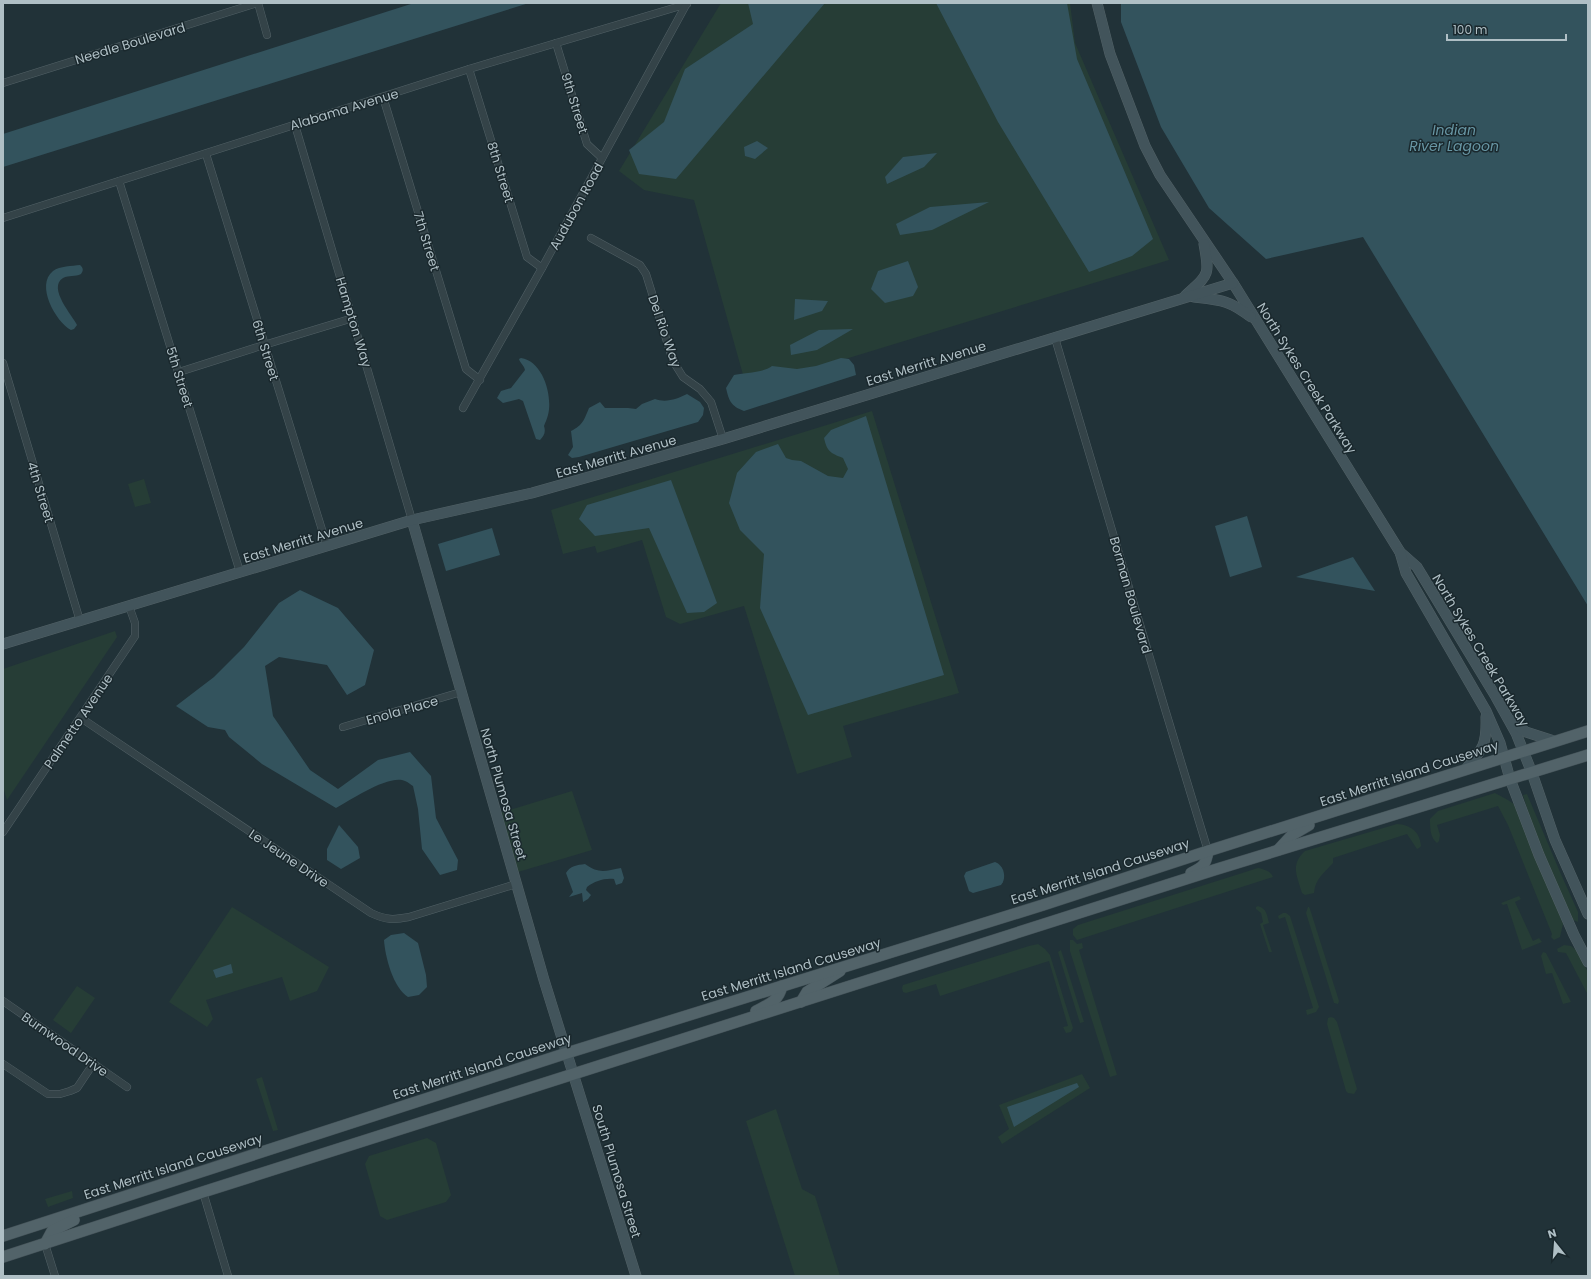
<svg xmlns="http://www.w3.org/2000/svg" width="1591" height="1279" font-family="Poppins,sans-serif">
	<rect width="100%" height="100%" fill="#213238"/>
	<g fill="#263d36">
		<path d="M721 3H1070L1075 43 1169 260 747 389 694 200 644 190 619 171Z"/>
		<path d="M872 411 959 693 843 726 852 757 797 774 744 606 680 624 666 617 642 540 597 553 595 546 563 554 551 510Z"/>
		<path d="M144 479 151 503 135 507 128 484Z"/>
		<path d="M115 631 117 637 7 800 3 787V669Z"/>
		<path d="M572 791 592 850 518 872 500 813Z"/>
		<path d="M1495 793 1508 800 1514 804 1562 921 1563 924 1560 937 1554 940 1551 937 1552 934 1508 825 1498 806 1437 825 1440 835 1439 841 1437 843C1430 838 1430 827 1430 819L1438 811Z"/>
		<path d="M1527 794 1560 872 1578 912V922L1573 920C1554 879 1535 839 1523 795Z"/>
		<path d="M1397 824C1410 825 1420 831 1421 846L1419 848 1417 849 1407 834 1333 858V863C1324 873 1315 879 1314 893L1305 895 1302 893C1297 875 1290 865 1305 851Z"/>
		<path d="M1258 868C1263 869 1271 871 1273 877L1077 940 1073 935V929L1078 925Z"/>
		<path d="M1519 896 1521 899 1515 902 1533 941 1539 938 1542 942 1522 950 1507 904 1503 905 1501 903Z"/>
		<path d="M1258 906C1267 909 1267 915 1269 923L1263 925 1272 952H1269L1260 924 1263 922 1261 913 1256 909V907Z"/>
		<path d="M232 907 329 967 317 991 290 1001 282 977 206 1000 213 1019 207 1027 169 1002Z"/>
		<path d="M1308 907H1309L1310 909 1339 1001 1338 1004 1334 1003 1306 913Z"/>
		<path d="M1283 913H1286L1290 916 1319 1007 1316 1012 1307 1015 1306 1010 1313 1008 1285 917 1279 919 1278 916Z"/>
		<path d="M1070 940H1073L1077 944 1082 943 1083 948 1079 950 1117 1075 1110 1077 1070 951Z"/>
		<path d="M1038 944 1045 949 1050 955 1073 1028 1071 1032 1066 1033 1063 1027 1068 1026 1049 961 940 996 936 984 906 993 903 992 902 988 903 985 1029 946Z"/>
		<path d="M1564 945 1571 946 1576 950 1588 972V995L1566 953 1558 952 1557 949Z"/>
		<path d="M1061 950 1084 1022 1080 1023 1058 952Z"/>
		<path d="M1543 952 1546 953 1571 1002 1563 1004 1552 973 1546 974 1541 956Z"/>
		<path d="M77 986 95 998 71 1033 53 1020Z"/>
		<path d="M1331 1017 1334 1018 1337 1022 1357 1089 1354 1094 1348 1093 1346 1091 1327 1024 1328 1018Z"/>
		<path d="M1082 1074 1090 1088 1002 1144 998 1137 1009 1129 999 1105Z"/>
		<path d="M262 1077 278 1130 273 1131 256 1079Z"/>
		<path d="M776 1109 802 1189 815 1196 840 1276H795L746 1121Z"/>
		<path d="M427 1138 436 1143 451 1195 446 1202 387 1220 380 1216 365 1164 369 1156Z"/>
		<path d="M72 1191 73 1198 48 1207 45 1199Z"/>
	</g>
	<g fill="#33535d">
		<path d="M414 3H529L3 167V134Z"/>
		<path d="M748 3H825L676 179 639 174 629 150 664 122 685 69 753 24Z"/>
		<path d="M936 3H1067L1077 59 1153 239 1132 256 1089 272 998 122Z"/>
		<path d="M1121 3H1588V606L1363 237 1266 259 1209 208 1161 127 1121 22Z"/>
		<path d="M757 141 768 148 755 159 745 156 744 147Z"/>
		<path d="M937 153 924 167 887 184 885 177 903 157Z"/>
		<path d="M989 202 932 230 900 235 896 224 930 207Z"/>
		<path d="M908 261 918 287 913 296 885 303 871 289 878 271Z"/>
		<path d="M80 265C83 268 84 270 81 274 75 277 69 275 63 278 47 288 73 316 77 325L74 329 71 330C56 322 35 285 53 271 60 266 72 266 80 265Z"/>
		<path d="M795 299 828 301 822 311 794 320Z"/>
		<path d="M853 329 817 350 791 355 790 345 819 330Z"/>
		<path d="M521 358C543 361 553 396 548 415 547 419 545 423 544 426 546 432 544 436 540 440L536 439 523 401 519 399 503 403 497 398 501 391 511 388 525 370C524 365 520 363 519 359Z"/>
		<path d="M841 358 849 359 854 365 856 375 744 411C731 406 729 401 726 388L734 375C743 373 766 372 772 366L797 369 816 366Z"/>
		<path d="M687 394 700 402 704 408 703 415 698 422 579 457 572 458 568 455 573 447 571 431C583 425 584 420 589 408L600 402 605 408H628L636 409 642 404 655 399C666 403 677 399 687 394Z"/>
		<path d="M866 416 944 675 808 715 760 608 764 554 740 530 729 503 737 473 756 452 778 444 786 458 792 460 801 461 828 476 843 478 848 469 843 458C830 453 827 451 824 438L831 430Z"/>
		<path d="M671 480 717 603 704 612 687 613 649 528 595 536 579 519 587 505Z"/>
		<path d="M1247 516 1262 567 1230 577 1215 526Z"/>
		<path d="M492 528 500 555 446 571 438 544Z"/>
		<path d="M1353 557 1375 591 1296 577Z"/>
		<path d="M300 590 338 608 374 650 365 685 347 695 327 665 279 657 265 666 273 716 310 770 338 789 378 760 410 752 431 776 436 818 458 860 457 870 440 875 422 849 418 809 413 786C411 785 408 782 405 781 389 774 351 800 336 808L262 764 229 737 225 730 208 727 176 706 214 677 244 647 279 603Z"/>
		<path d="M339 825 358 847 360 858 341 869 327 860V849Z"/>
		<path d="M995 862C1004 865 1007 878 1001 885L973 893 969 891 964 876 966 872Z"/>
		<path d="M585 864C599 874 605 871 621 868L624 878 622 883 616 885 614 879C604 878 595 881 587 887L586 890 591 895 588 899 583 902 582 893 569 897 573 892 566 873C570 866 577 865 585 864Z"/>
		<path d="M404 933 418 943 426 975 427 987 419 995 408 997C393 988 385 956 384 940L391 935Z"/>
		<path d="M231 964 233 973 216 978 213 970Z"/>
		<path d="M1077 1083 1079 1087 1014 1127 1007 1107Z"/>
	</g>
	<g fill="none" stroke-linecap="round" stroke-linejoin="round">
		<defs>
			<g id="street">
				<path d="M258 3 267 35"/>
				<path d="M556 43 587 144 602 158"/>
				<path d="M469 69 527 257 542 268"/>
				<path d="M3 83 257 3"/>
				<path d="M383 97 466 369 480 380"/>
				<path d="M295 125 412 520"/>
				<path d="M206 154 327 546"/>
				<path d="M119 181 240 572"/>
				<path d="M3 218 469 69 687 4"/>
				<path d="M591 238 640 265 646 274 673 361 683 377 700 389 711 402 723 439"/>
				<path d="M1055 338 1165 709 1208 851"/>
				<path d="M3 363 80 621"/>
				<path d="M179 372 264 345 353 318"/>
				<path d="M463 408 542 268 687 3"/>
				<path d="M81 718 371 913C386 920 393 920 409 917L516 884"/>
				<path d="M343 727 461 692"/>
				<path d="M3 832 135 636V623L129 606"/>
				<path d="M3 1001 127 1087"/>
				<path d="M3 1064 48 1094H60L70 1091 77 1088 93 1064"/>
				<path d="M203 1192 228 1276"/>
				<path d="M45 1244 55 1276"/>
			</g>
			<g id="secondary">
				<path d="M1097 3 1110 54 1145 146 1160 175 1233 283 1400 552 1417 567 1496 697 1516 733 1532 773 1555 840 1588 914"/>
				<path d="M1185 296C1209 274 1210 276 1204 244"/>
				<path d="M1194 297C1221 300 1229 300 1251 317"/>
				<path d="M412 520 544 980 636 1276"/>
				<path d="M1400 552 1406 573 1486 711 1500 743 1510 779 1539 855 1574 935 1588 962"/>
				<path d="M3 644 412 520 532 493 723 439 1233 283"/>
				<path d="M1512 721 1526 732 1554 741"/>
				<path d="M1465 770C1483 749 1487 745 1486 717"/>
			</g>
			<g id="primary">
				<path d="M1278 850 1292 835 1309 825"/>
				<path d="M1191 873C1203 867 1206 865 1208 851"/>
				<path d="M801 1002 807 992 840 971"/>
				<path d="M756 1011C769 1004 778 1002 782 986"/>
				<path d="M3 1236 567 1053 1043 905 1208 851 1588 731"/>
				<path d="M45 1244 52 1231 74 1220"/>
				<path d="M3 1257 203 1192 1214 870 1588 755"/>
			</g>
		</defs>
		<use href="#street" stroke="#526166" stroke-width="8"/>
		<use href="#secondary" stroke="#526166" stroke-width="11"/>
		<use href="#primary" stroke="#414f55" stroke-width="12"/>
		<use href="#street" stroke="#344348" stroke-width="7"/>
		<use href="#secondary" stroke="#42545b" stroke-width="10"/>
		<use href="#primary" stroke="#526369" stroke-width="11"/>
	</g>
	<g text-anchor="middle" stroke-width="3" stroke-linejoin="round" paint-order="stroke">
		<g font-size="13" fill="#afbfc5" stroke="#1a282d">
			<text transform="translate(130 43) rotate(-17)" y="5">Needle Boulevard</text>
			<text transform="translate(575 103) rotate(73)" y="5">9th Street</text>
			<text transform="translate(344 109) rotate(-17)" y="5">Alabama Avenue</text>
			<text transform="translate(501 172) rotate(73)" y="5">8th Street</text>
			<text transform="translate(576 206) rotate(-61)" y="5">Audubon Road</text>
			<text transform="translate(427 241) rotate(73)" y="5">7th Street</text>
			<text transform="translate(354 322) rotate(73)" y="5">Hampton Way</text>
			<text transform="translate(665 331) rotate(71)" y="5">Del Rio Way</text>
			<text transform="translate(266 350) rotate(73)" y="5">6th Street</text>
			<text transform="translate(926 363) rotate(-17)" y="5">East Merritt Avenue</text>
			<text transform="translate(180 377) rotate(73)" y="5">5th Street</text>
			<text transform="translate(1307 378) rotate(58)" y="5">North Sykes Creek Parkway</text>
			<text transform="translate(616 456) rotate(-16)" y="5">East Merritt Avenue</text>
			<text transform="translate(41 492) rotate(73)" y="5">4th Street</text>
			<text transform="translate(303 540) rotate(-17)" y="5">East Merritt Avenue</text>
			<text transform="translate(1131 595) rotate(74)" y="5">Borman Boulevard</text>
			<text transform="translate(1481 650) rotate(59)" y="5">North Sykes Creek Parkway</text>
			<text transform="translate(402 710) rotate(-16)" y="5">Enola Place</text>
			<text transform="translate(78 721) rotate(-56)" y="5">Palmetto Avenue</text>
			<text transform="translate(1409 773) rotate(-18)" y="5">East Merritt Island Causeway</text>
			<text transform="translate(504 794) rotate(74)" y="5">North Plumosa Street</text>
			<text transform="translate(289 858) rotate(34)" y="5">Le Jeune Drive</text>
			<text transform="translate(1100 871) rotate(-18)" y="5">East Merritt Island Causeway</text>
			<text transform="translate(791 969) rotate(-17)" y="5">East Merritt Island Causeway</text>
			<text transform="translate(65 1044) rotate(35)" y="5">Burnwood Drive</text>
			<text transform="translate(482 1066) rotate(-18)" y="5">East Merritt Island Causeway</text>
			<text transform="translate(173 1166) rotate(-18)" y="5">East Merritt Island Causeway</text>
			<text transform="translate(617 1171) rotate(73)" y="5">South Plumosa Street</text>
		</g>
		<g font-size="14" font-style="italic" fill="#6896a4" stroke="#1a282d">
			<text x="1454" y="135">Indian<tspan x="1454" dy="16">River Lagoon</tspan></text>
		</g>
	</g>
	<rect width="1591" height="1279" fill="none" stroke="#afbfc5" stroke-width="8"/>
	<g transform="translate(1555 1243) rotate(343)" stroke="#1a282d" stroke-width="3" paint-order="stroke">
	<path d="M0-3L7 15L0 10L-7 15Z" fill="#afbfc5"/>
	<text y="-6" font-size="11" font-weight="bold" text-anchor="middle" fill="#afbfc5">N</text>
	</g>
	<path d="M1447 34v6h119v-6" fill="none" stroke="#afbfc5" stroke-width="2"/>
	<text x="1453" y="34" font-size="12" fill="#afbfc5" stroke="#1a282d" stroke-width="3" paint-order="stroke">100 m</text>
</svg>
